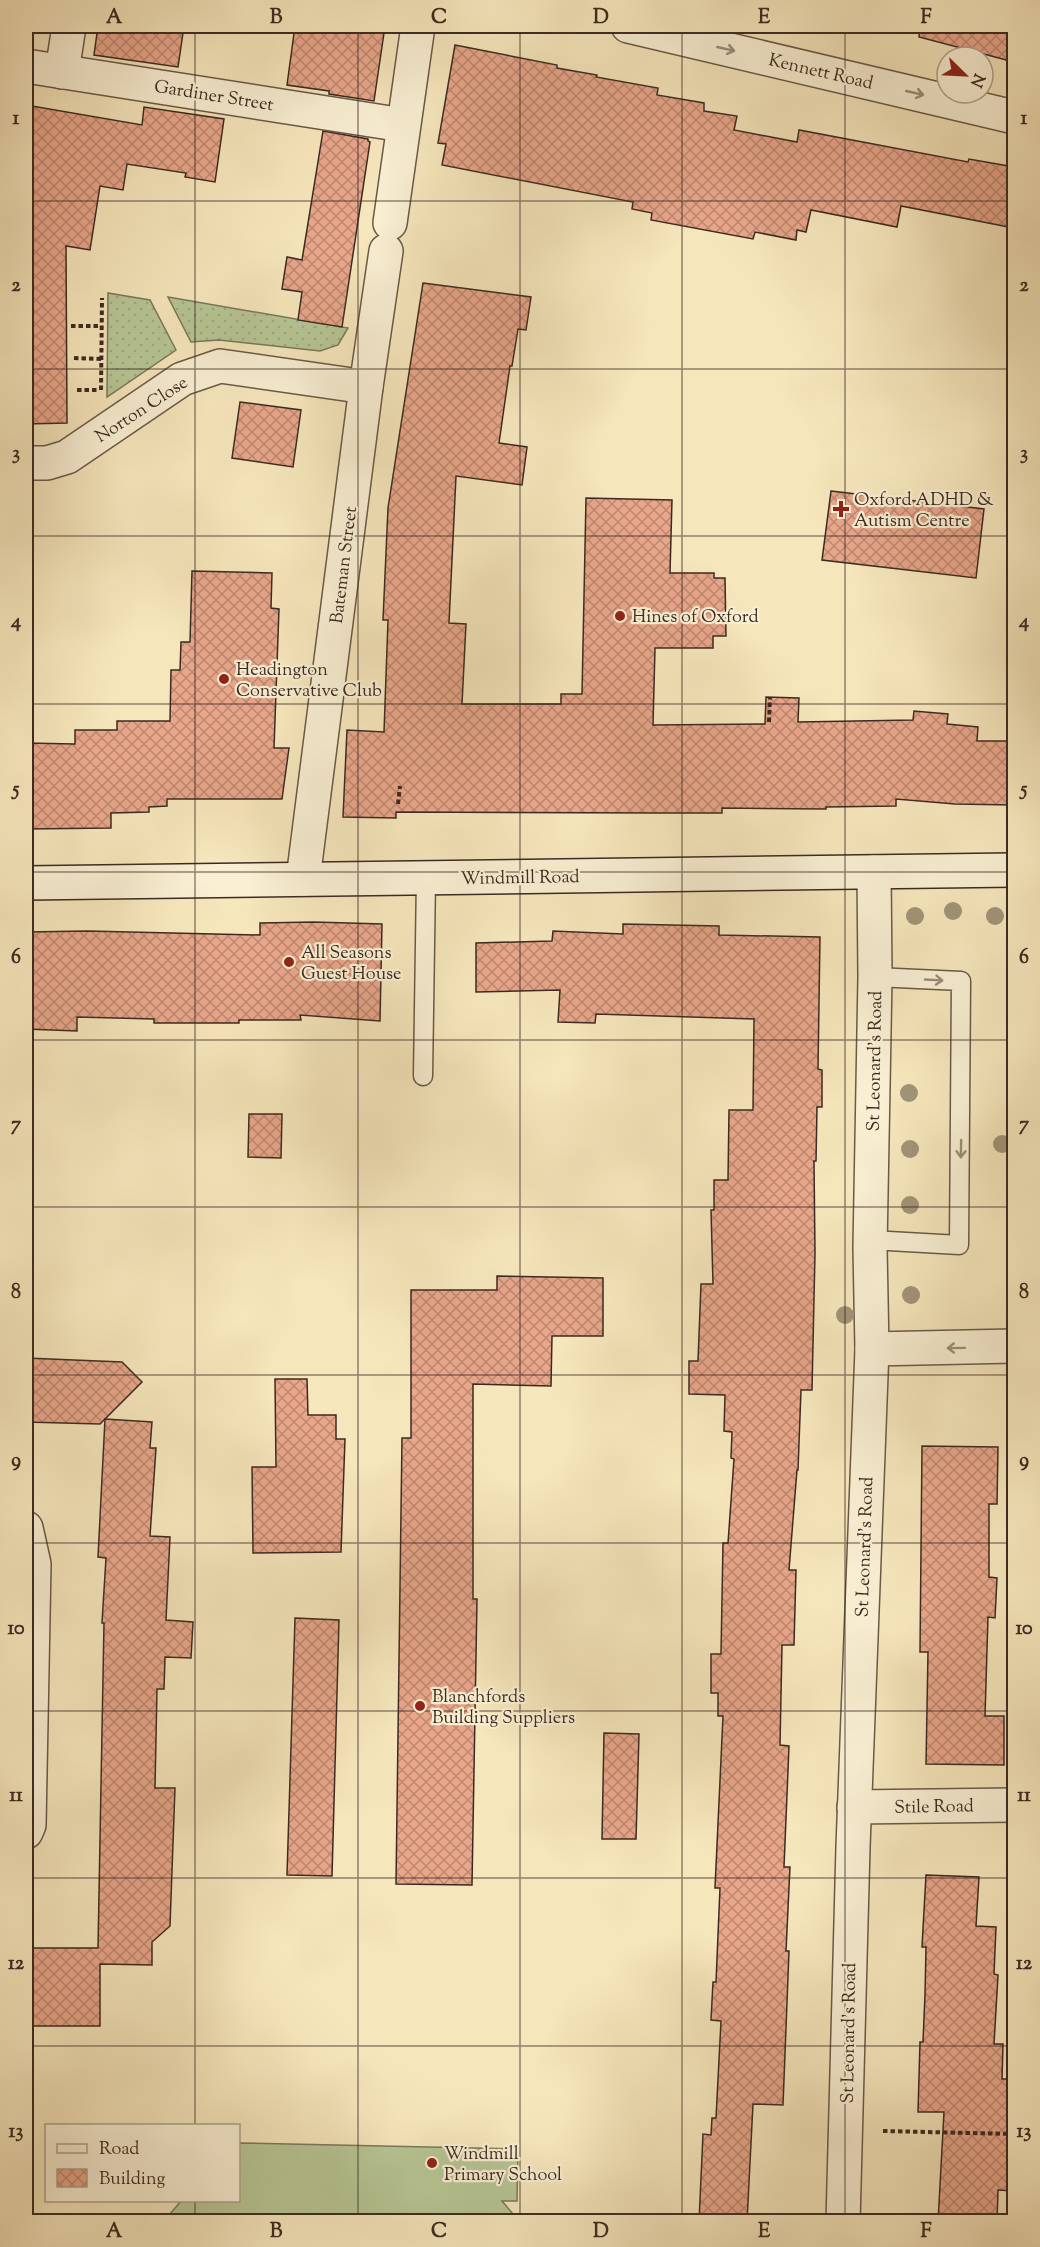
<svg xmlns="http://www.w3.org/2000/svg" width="1040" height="2247" font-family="'Sorts Mill Goudy',serif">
	<defs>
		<pattern id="grass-dots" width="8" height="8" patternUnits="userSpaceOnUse" patternTransform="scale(1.5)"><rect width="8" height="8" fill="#b7c695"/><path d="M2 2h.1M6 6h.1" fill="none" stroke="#9eaa80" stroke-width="1.8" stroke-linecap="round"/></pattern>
		<pattern id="building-cross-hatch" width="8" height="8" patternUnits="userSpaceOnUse" patternTransform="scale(1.5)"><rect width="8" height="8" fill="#e8a68a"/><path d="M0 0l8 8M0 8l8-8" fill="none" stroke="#bd8770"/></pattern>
	</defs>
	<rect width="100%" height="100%" fill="#f6e6bc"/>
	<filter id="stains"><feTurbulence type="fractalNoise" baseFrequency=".00333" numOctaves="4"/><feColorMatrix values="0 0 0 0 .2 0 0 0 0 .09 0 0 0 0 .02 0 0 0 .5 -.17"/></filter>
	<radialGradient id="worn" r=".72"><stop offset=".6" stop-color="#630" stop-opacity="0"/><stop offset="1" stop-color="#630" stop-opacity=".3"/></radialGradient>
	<g fill="url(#grass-dots)" stroke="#7a785c" stroke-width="1.5">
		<path d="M108 293 150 300 176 350 107 397Z"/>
		<path d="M168 297 348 328 338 345 320 351 219 340 191 342Z"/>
	</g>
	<path fill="#b7c695" stroke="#7a785c" stroke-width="1.5" d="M239 2143 518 2149 517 2201H502L519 2221H164L181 2201 238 2200Z"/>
	<g fill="url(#building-cross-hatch)" stroke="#3c2a22" stroke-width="1.5">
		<path d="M98 26H184L178 67 94 55Z"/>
		<path d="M295 26H385L374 101 329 94V91L287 85Z"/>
		<path d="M920 26H1014V62L919 37Z"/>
		<path d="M455 45 557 65V68L597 75 596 77 658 88 657 95 704 103V111L737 116 734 130 797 142 799 130 968 162 969 159 1014 167V228L901 206 897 227 811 210 806 232 797 230 796 240 755 232 753 239 651 220 652 213 632 209 633 202 442 165 446 144 438 143Z"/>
		<path d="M26 105 142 125 144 107 224 119 215 182 185 177 186 173 127 164 123 190 100 186 90 250 66 246 67 423 26 424Z"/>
		<path d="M323 131 368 139V141L370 142 342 327 298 320 302 292 282 289 287 257 302 260Z"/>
		<path d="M423 283 531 297 526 330 518 329 512 366H510L499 443 527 447 522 485 456 476 449 623 466 624 462 704H561V694H582L586 498 672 500 670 573H714V578H725L726 636H713V648H655L653 725 765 724 766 697 799 698 798 722 913 720 914 711 948 714 947 724 978 727 977 741H1014V805L955 804 896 799V806L826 807V809L722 808V813H661L396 812V818L343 817 347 730 384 732 388 620H383L388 508Z"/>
		<path d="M240 402 301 410 293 467 232 458Z"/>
		<path d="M831 491 984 509 976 578 822 560Z"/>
		<path d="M192 571 272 573 271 608 279 609 274 748H289L282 799H167V806L149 807V812L111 813V828L26 829V743L75 744V730H117V721H170L171 670H180L181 642H190Z"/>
		<path d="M314 922 382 924 380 1021 300 1015 301 1020H239V1023H154V1019L77 1017V1031L26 1029V932L88 931 260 935V923Z"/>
		<path d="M623 924 719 926V935L820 937 818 1069 822 1070V1107H817L816 1161H814L815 1253 812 1390H801L798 1470H797L789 1570H796L794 1645H782L780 1745 789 1746 784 1867H790L786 1951H789L783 2105 753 2104 747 2222H699L703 2134 711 2135 712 2118H716L721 2021 711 2020 713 1982H716L720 1888H715L723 1716H718V1693H711V1654H721L723 1543H728L734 1459 731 1458 732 1432 724 1431 725 1395 689 1394V1361H698L701 1284H713L711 1210H714V1180H728L729 1110H753L754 1019 596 1014 595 1023 558 1022 560 990 476 992V943L552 941 553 931 623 934Z"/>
		<path d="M249 1114H282L281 1158 248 1157Z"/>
		<path d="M497 1276 603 1278V1336H552L551 1386 473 1384V1599H477L472 1885 396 1884 402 1438H411V1290H497Z"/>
		<path d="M26 1358 122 1362 142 1382 100 1424 26 1422Z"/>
		<path d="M275 1379H307L308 1415H336V1439H345L341 1552 253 1553 252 1467H276Z"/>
		<path d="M105 1419 152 1422 150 1448H156L150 1536 170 1537 166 1620 193 1622 191 1658 165 1657 164 1689H157L155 1788H175L170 1926 152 1942V1965L100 1964V2026H26V1948H98L104 1623H102L106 1558 98 1557Z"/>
		<path d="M922 1446 998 1447 997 1504H989V1577L997 1578 995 1618 988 1617 985 1716H1004V1765L926 1764 928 1652H920Z"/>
		<path d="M295 1618 339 1620 332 1876 287 1875Z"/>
		<path d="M604 1733 639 1734 636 1839H602Z"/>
		<path d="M926 1875 979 1877 976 1926 996 1927 994 1974 998 1975 994 2044H1003L1002 2079H1014V2191L998 2190 997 2222H938L944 2112H918L920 2042H923L925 1995 926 1947H922Z"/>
	</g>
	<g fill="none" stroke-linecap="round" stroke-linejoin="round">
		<defs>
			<g id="lane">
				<path d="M423 1076 426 878"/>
				<path d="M871 1240 959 1245 961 981 875 977"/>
			</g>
			<g id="street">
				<path d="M628 26 1014 117"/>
				<path d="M26 66 403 125"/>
				<path d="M62 72 69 26"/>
				<path d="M390 223 418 26"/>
				<path d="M26 463H47L67 457 182 379 220 366 366 387"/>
				<path d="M303 879 366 387 386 251"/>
				<path d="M872 1349 1014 1346"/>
				<path d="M26 1528 34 1564 29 1825 26 1832"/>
				<path d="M854 1807 1014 1805"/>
				<path d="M843 2222 853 1847 872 1349 870 1248 875 977 874 872"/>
			</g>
			<path id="secondary" d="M26 883 1014 870"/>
		</defs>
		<use href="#lane" stroke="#6a5948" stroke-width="21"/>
		<use href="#street" stroke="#6a5948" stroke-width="36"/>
		<use href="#secondary" stroke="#3c2a22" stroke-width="36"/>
		<g stroke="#3c2a22" stroke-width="4" stroke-dasharray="4.5 3" stroke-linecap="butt">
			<path d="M71 326H101"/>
			<path d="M74 358 101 359"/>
			<path d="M77 390H97"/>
			<path d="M101 390 102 298"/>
			<path d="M769 722 770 697"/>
			<path d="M398 804 400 786"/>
			<path d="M883 2131 1014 2134"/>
		</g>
		<use href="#lane" stroke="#f9efd3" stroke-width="18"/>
		<use href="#street" stroke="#f9efd3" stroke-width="33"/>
		<use href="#secondary" stroke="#f9efd3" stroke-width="33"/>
	</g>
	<g fill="#a19477">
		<circle cx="953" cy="911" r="9"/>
		<circle cx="915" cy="916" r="9"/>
		<circle cx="995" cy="916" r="9"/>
		<circle cx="909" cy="1093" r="9"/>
		<circle cx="1002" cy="1144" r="9"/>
		<circle cx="910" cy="1149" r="9"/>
		<circle cx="910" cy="1205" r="9"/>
		<circle cx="911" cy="1295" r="9"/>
		<circle cx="845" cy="1315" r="9"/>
	</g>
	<defs><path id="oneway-shaft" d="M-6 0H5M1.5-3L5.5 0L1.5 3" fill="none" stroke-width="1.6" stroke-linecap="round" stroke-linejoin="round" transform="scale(1.5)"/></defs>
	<g stroke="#9a8c7a">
		<use href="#oneway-shaft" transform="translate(726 49) rotate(13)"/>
		<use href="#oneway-shaft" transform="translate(915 93) rotate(13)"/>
		<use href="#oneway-shaft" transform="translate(934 980) rotate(3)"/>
		<use href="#oneway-shaft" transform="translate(961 1149) rotate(91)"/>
		<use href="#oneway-shaft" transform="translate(956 1348) rotate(179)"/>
	</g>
	<path fill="none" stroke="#3c2a22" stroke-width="1.5" stroke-opacity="0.55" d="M195 26V2126M358 26V2222M520 26V2222M682 26V2222M845 26V2222M26 201H1014M26 369H1014M26 536H1014M26 704H1014M26 872H1014M26 1040H1014M26 1207H1014M26 1375H1014M26 1543H1014M26 1711H1014M26 1878H1014M26 2046H1014M195 2200V2222"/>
	<g fill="#8f2418" stroke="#f9efd3" stroke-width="2">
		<path d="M838 500h6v6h6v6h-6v6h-6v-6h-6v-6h6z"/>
		<circle cx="620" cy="616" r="6"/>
		<circle cx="224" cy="679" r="6"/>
		<circle cx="289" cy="962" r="6"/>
		<circle cx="420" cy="1706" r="6"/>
		<circle cx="432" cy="2163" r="6"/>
	</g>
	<g text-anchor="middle" stroke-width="4.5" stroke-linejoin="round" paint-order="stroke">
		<g font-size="18" fill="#3c2a22" stroke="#f9efd3">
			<text transform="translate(821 71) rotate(13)" y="6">Kennett Road</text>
			<text transform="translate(214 95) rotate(9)" y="6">Gardiner Street</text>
			<text transform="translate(141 409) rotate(-33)" y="6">Norton Close</text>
			<text transform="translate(343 565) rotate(-83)" y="6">Bateman Street</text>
			<text transform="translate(520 877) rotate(-1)" y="6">Windmill Road</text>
			<text transform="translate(874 1061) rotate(-89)" y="6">St Leonard's Road</text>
			<text transform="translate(864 1547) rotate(-88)" y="6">St Leonard's Road</text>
			<text transform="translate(934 1806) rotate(-1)" y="6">Stile Road</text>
			<text transform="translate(848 2033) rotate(-89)" y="6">St Leonard's Road</text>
		</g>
		<g font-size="18" fill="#3c2a22" stroke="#f9efd3" text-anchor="start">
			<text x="854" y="505">Oxford ADHD &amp;<tspan x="854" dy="21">Autism Centre</tspan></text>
			<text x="632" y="622">Hines of Oxford</text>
			<text x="236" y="675">Headington<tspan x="236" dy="21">Conservative Club</tspan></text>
			<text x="301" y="958">All Seasons<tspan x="301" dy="21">Guest House</tspan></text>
			<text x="432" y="1702">Blanchfords<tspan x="432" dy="21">Building Suppliers</tspan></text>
			<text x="444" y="2159">Windmill<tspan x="444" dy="21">Primary School</tspan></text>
		</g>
	</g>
	<rect width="1040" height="2247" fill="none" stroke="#f6e6bc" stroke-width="66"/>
	<rect x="45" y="2124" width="195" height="78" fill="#f9efd3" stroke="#ada08c" stroke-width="1.5"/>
	<rect x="57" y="2144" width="30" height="9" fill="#f9efd3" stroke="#ada08c" stroke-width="1.5"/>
	<text x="99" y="2154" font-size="18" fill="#3c2a22">Road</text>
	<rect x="57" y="2169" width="30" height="18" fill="url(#building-cross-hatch)" stroke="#ada08c" stroke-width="1.5"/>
	<text x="99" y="2184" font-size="18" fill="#3c2a22">Building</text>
	<g transform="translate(965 75) rotate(114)"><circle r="28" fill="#f9efd3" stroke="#ada08c" stroke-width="1.5"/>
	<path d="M0-4.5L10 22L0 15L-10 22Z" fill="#8f2418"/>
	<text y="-9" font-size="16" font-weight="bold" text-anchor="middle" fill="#3c2a22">N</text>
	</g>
	<rect x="33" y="33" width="974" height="2181" fill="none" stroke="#3c2a22" stroke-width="2"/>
	<g font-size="20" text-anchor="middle" font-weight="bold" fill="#3c2a22">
		<text x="114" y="23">A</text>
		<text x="276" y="23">B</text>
		<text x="439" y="23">C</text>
		<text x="601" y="23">D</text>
		<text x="764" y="23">E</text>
		<text x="926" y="23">F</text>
		<text x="16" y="124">1</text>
		<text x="1024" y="124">1</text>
		<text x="16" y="291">2</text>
		<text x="1024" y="291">2</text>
		<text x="16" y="459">3</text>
		<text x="1024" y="459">3</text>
		<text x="16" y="627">4</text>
		<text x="1024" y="627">4</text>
		<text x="16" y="795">5</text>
		<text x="1024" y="795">5</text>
		<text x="16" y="963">6</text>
		<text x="1024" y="963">6</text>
		<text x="16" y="1130">7</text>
		<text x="1024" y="1130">7</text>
		<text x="16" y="1298">8</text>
		<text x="1024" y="1298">8</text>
		<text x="16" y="1466">9</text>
		<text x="1024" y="1466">9</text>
		<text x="16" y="1634">10</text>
		<text x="1024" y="1634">10</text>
		<text x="16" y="1801">11</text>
		<text x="1024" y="1801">11</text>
		<text x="16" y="1969">12</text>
		<text x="1024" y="1969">12</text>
		<text x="16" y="2137">13</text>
		<text x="1024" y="2137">13</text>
		<text x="114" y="2237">A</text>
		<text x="276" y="2237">B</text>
		<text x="439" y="2237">C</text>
		<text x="601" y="2237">D</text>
		<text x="764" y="2237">E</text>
		<text x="926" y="2237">F</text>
	</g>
	<rect width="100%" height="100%" filter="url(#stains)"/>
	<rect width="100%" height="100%" fill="url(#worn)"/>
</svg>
